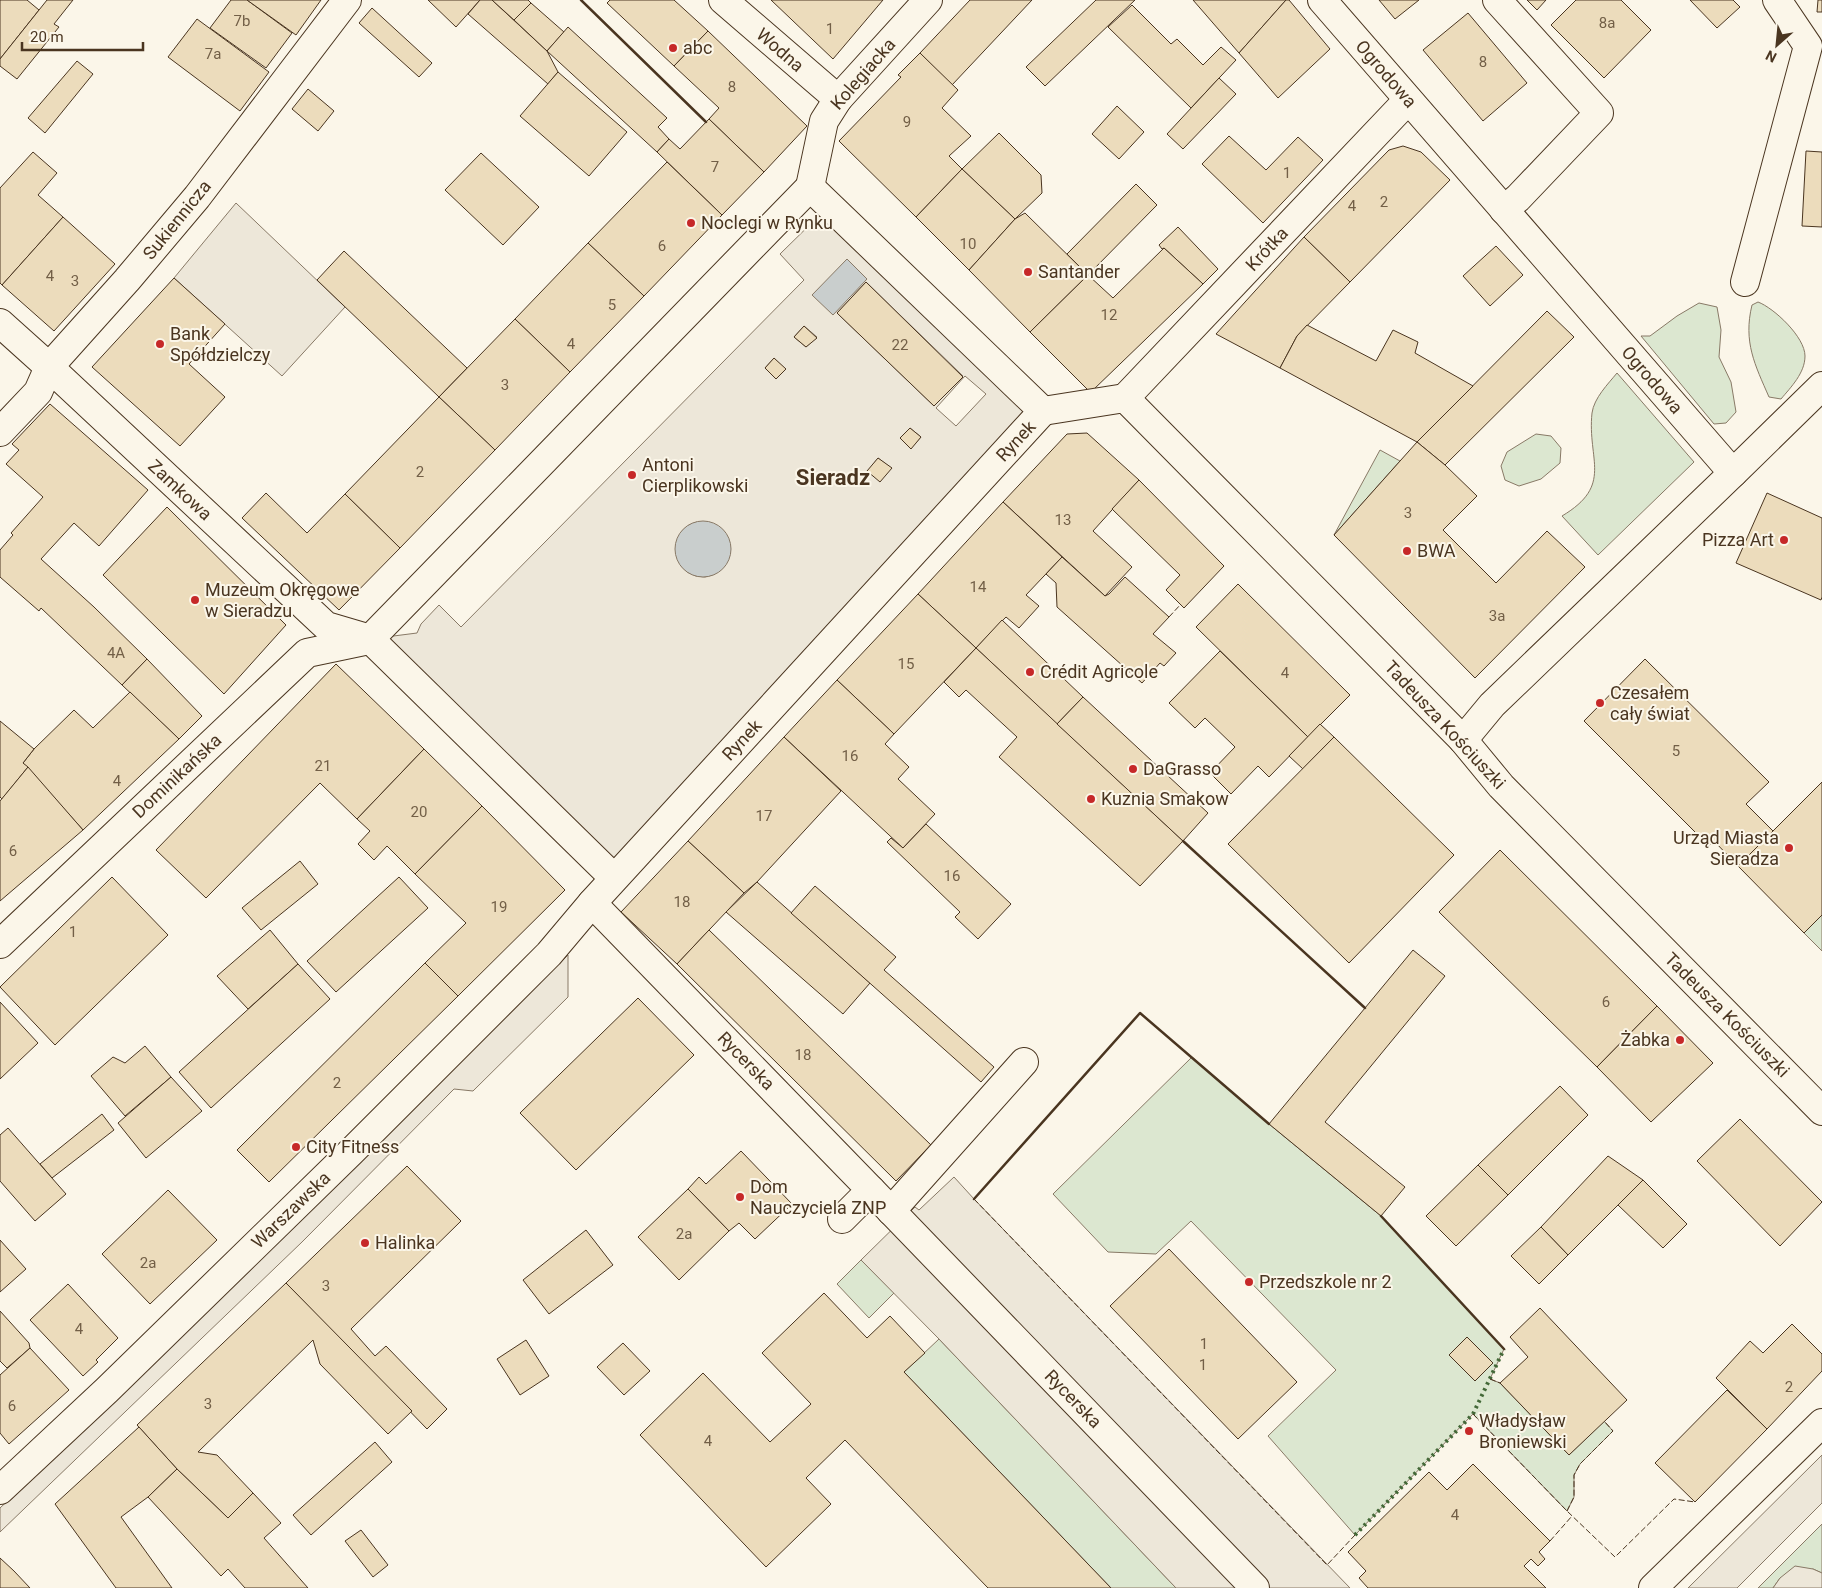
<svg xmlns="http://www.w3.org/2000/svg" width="1822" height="1588" font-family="Roboto,sans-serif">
	<rect width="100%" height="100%" fill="#fbf6e9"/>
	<g fill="#dce7d0" stroke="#887966">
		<path d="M1758 302C1774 308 1805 337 1805 356 1805 373 1791 387 1781 399L1769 397C1755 365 1743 342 1752 305Z"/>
		<path d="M1699 303 1717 307 1721 330 1719 357 1731 382 1736 412 1726 423 1714 424 1641 336H1650L1677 316Z"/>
		<path d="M1617 373 1694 462 1598 555 1562 516C1614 485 1587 460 1592 413 1594 398 1608 384 1617 373Z"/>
		<path d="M1536 434 1551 436 1561 448 1560 463 1541 479 1519 486 1505 480 1501 466 1507 452Z"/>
		<path d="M1380 450 1400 461 1334 535Z"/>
		<path d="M1822 915V951L1804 933Z"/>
		<path d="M1192 1057 1269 1124 1381 1216 1504 1349 1490 1379 1500 1383 1569 1455 1604 1421 1613 1431 1580 1464 1574 1475V1497L1567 1511 1473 1414 1355 1535 1268 1436 1336 1370 1191 1221 1156 1254 1108 1252 1053 1194Z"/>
		<path d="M861 1260 894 1293 869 1318 837 1284Z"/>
		<path d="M939 1339 1176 1588H1111L904 1372Z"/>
		<path d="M1822 1524V1573L1813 1569 1780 1578 1773 1588H1758Z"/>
	</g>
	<g fill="#ede7d9" stroke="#887966" fill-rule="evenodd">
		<path d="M236 203 345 307 282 376 174 278Z"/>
		<path d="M830 205 1043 411 614 878 370 639 417 633 421 624 439 605 461 627 804 280 780 254ZM866 282 963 376 934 406 837 313ZM804 326 817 337 806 347 794 337ZM774 358 785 369 776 379 765 368ZM965 376 986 394 956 426 936 408ZM910 428 921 437 911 448 900 438ZM878 458 891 468 868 471ZM697 522 715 574 705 577 696 576 687 572 681 565 682 531 689 525Z"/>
		<path d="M568 955V997L473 1091 454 1089 302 1242 0 1532V1508L113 1402Z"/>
		<path d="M954 1177 974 1199 1350 1588H1176L939 1339 861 1260 915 1207 919 1210Z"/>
		<path d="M1822 1455V1503L1737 1588H1688Z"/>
		<path d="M1795 1566 1813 1569 1822 1573V1588H1773L1780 1578Z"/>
	</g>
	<g fill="#c9cecd" stroke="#887966">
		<path d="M847 259 867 279 833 315 812 295Z"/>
		<circle cx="703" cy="549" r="28"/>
	</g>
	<g fill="#ecdcbc" stroke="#4a3520">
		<path d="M0 0H27L39 10 0 59Z"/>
		<path d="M47 0H73L54 24 59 27 17 79 0 66V59Z"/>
		<path d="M231 0H247L292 33 266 68 210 28Z"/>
		<path d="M247 0H321L296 35Z"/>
		<path d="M428 0H480L456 27Z"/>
		<path d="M480 0H492L547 51 558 72 548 84 468 14Z"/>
		<path d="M492 0H528L531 3 514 20Z"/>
		<path d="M610 0H674L708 31 674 66 607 3Z"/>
		<path d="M771 0H883L833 59Z"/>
		<path d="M970 0H1032L952 85 920 53Z"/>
		<path d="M1096 0H1135L1045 86 1026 67Z"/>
		<path d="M1193 0H1286L1239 53Z"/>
		<path d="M1286 0H1289L1330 49 1278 98 1239 53Z"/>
		<path d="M1379 0H1419L1395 19Z"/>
		<path d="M1527 0H1546L1537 10Z"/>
		<path d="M1576 0H1621L1651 30 1604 78 1551 25Z"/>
		<path d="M1690 0H1733L1740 7 1717 28Z"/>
		<path d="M1818 0H1822V12H1817Z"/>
		<path d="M531 3 564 32 547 51 514 20Z"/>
		<path d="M1132 5 1171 44 1177 39 1203 65 1221 47 1236 60 1191 108 1108 27Z"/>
		<path d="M372 8 432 63 419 77 359 23Z"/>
		<path d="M1468 13 1527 83 1483 121 1423 50Z"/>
		<path d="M197 19 269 72 240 111 168 57Z"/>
		<path d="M568 27 667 118 658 127 669 139 657 152 547 51Z"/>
		<path d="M708 31 807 126 764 172 709 119 719 108 674 66Z"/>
		<path d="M920 53 958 90 942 108 971 136 949 156 962 169 916 217 839 141 901 77 898 75Z"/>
		<path d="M77 61 93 74 45 133 28 118Z"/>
		<path d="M558 72 627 132 589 176 520 116Z"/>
		<path d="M1219 78 1236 94 1183 149 1167 134Z"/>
		<path d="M308 89 334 111 318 131 292 109Z"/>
		<path d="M1117 106 1144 132 1119 159 1092 134Z"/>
		<path d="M709 119 764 172 722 215 657 152 669 139 680 149Z"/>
		<path d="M999 133 1041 175 1042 193 1015 219 962 169Z"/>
		<path d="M1229 136 1266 170 1298 137 1323 160 1263 223 1202 164Z"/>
		<path d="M1403 146 1421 152 1450 180 1350 282 1304 237 1389 150Z"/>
		<path d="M1806 151 1822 152V227L1802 226Z"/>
		<path d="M33 152 57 173 38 195 63 217 2 285 0 283V188Z"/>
		<path d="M481 153 539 207 503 245 445 190Z"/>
		<path d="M667 162 722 215 644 296 588 243Z"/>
		<path d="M962 169 1015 219 969 270 916 217Z"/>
		<path d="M1136 184 1157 205 1088 275 1067 254Z"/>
		<path d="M1025 213 1088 275 1030 332 969 270 1015 219Z"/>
		<path d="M63 217 115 264 54 331 2 285Z"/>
		<path d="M1178 227 1218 269 1203 284 1164 248 1162 249 1159 245Z"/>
		<path d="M1304 237 1350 282 1297 336 1280 368 1216 334Z"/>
		<path d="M588 243 644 296 570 372 515 319Z"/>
		<path d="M1496 246 1523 275 1490 306 1463 276Z"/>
		<path d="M1164 248 1203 284 1092 391H1089L1030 332 1088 275 1113 298Z"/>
		<path d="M344 251 467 368 439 397 317 280Z"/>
		<path d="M174 278 225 324 189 364 225 397 180 446 92 367Z"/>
		<path d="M866 282 963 377 934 406 837 313Z"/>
		<path d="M1547 311 1574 337 1445 465 1417 442Z"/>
		<path d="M515 319 570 372 495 450 439 397Z"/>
		<path d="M1307 325 1376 361 1393 330 1418 342 1415 353 1473 386 1417 442 1280 368 1297 336Z"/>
		<path d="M804 326 817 338 806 347 794 337Z"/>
		<path d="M774 358 786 369 776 379 765 368Z"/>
		<path d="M439 397 495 450 400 548 345 494Z"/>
		<path d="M50 404 148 490 99 546 74 523 41 559 94 607 147 659 122 685 41 608 39 611 0 577V550L13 535 11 533 43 497 6 464 19 450 12 444Z"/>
		<path d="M910 428 921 437 911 449 900 438Z"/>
		<path d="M1087 433 1139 480 1093 531 1132 567 1105 596 1003 502 1067 434Z"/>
		<path d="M1417 442 1445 465 1477 496 1443 530 1496 583 1547 531 1585 567 1475 678 1334 535Z"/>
		<path d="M878 458 892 468 880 482 867 471Z"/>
		<path d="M1139 480 1224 566 1184 608 1166 590 1180 575 1112 509Z"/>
		<path d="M266 493 307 533 345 494 400 548 339 610 242 518Z"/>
		<path d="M1767 493 1822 518V597L1821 600 1736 563Z"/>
		<path d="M1003 502 1062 557 1026 595 1039 606 1019 628 1006 617 976 648 918 594Z"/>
		<path d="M167 507 286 625 224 694 103 575Z"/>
		<path d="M1062 557 1105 596 1109 594 1125 577 1169 617 1153 634 1176 653 1164 666 1160 663 1142 683 1057 607 1056 583 1046 574Z"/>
		<path d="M1238 584 1350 695 1308 737 1196 627Z"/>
		<path d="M918 594 976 648 894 734 837 680Z"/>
		<path d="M1002 620 1083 697 1057 724 976 648Z"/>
		<path d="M976 648 1183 841 1140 886 999 757 1017 737 966 690 959 697 944 682Z"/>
		<path d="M1220 651 1308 737 1269 777 1258 766 1231 794 1210 773 1235 747 1205 718 1195 728 1169 703Z"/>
		<path d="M147 659 202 716 179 739 122 685Z"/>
		<path d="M1645 659 1769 782 1746 804 1773 831 1738 866 1714 841 1709 846 1584 721Z"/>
		<path d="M336 664 424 749 357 819 320 783 206 898 156 850Z"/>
		<path d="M837 680 894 734 885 744 909 767 898 779 935 814 903 848 784 737Z"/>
		<path d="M130 692 179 739 83 830 23 763 34 749 74 710 93 728Z"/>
		<path d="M1083 697 1208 813 1183 841 1057 724Z"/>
		<path d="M0 721 34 749 23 763 28 767 2 799 0 797Z"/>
		<path d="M1320 724 1334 737 1303 769 1289 756Z"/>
		<path d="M784 737 841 791 757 882 744 893 688 841Z"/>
		<path d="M1334 737 1454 855 1349 963 1228 844Z"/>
		<path d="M424 749 482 806 415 874 387 846 374 860 358 844 370 831 357 819Z"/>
		<path d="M28 767 83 830 0 901V801Z"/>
		<path d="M1822 782V915L1804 933 1738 866Z"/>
		<path d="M482 806 565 890 458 996 425 963 466 923 415 874Z"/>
		<path d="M926 824 1011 904 978 939 955 917 960 912 887 842 891 838 903 848Z"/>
		<path d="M688 841 744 893 677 964 621 912Z"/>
		<path d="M1500 850 1657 1006 1597 1067 1439 912Z"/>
		<path d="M300 861 318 884 261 930 242 908Z"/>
		<path d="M112 877 168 935 55 1045 0 987Z"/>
		<path d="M399 877 428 908 336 992 307 961Z"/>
		<path d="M757 882 870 983 843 1014 726 912Z"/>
		<path d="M815 886 896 957 884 970 994 1067 981 1082 791 913Z"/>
		<path d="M270 930 298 964 248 1009 217 976Z"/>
		<path d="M709 930 931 1145 896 1181 677 964Z"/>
		<path d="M1413 950 1445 976 1325 1122 1405 1187 1381 1216 1269 1124Z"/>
		<path d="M425 963 458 996 269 1182 237 1150Z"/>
		<path d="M298 964 330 999 211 1108 179 1072Z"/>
		<path d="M638 998 694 1055 576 1170 520 1113Z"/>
		<path d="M0 1002 38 1043 0 1079Z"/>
		<path d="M1657 1006 1713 1063 1651 1122 1597 1067Z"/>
		<path d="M145 1046 171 1077 125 1116 91 1076 113 1057 125 1063Z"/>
		<path d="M171 1077 202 1111 146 1158 118 1123Z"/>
		<path d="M1560 1086 1588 1115 1508 1195 1478 1165Z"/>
		<path d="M102 1114 114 1130 52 1178 40 1164Z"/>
		<path d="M1740 1119 1822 1202 1780 1246 1697 1161Z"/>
		<path d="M8 1128 66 1194 35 1221 0 1181V1135Z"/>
		<path d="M741 1151 792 1204 755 1239 739 1223 729 1231 688 1189 699 1177 706 1184Z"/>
		<path d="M1608 1156 1643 1180 1568 1255 1541 1227Z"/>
		<path d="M1478 1165 1508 1195 1456 1246 1426 1216Z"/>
		<path d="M407 1166 461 1221 351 1329 375 1356 386 1346 447 1409 427 1429 286 1283Z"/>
		<path d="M1643 1180 1687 1224 1663 1248 1618 1205Z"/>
		<path d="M688 1189 729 1231 679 1280 638 1237Z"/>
		<path d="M168 1190 217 1240 150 1304 102 1254Z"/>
		<path d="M1541 1227 1568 1255 1539 1284 1511 1256Z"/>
		<path d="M586 1230 613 1265 549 1314 523 1280Z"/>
		<path d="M0 1240 26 1269 0 1292Z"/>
		<path d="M1169 1249 1297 1382 1238 1439 1110 1306Z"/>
		<path d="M286 1283 412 1411 388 1434 320 1364 313 1340 198 1452 217 1455 253 1493 228 1518 177 1469 137 1425Z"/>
		<path d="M68 1284 118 1338 96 1360 98 1362 83 1376 30 1320Z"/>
		<path d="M824 1293 867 1338 890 1316 925 1353 904 1372 1111 1588H988L845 1440 806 1478 831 1504 766 1567 640 1435 703 1373 770 1442 811 1404 762 1353Z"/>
		<path d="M1540 1308 1627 1400 1569 1455 1500 1383 1528 1357 1510 1337Z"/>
		<path d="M0 1311 29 1343 30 1348 7 1368 0 1361Z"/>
		<path d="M1792 1324 1822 1354V1371L1767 1429 1716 1378 1750 1341 1763 1353Z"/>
		<path d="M1467 1337 1493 1363 1475 1381 1449 1355Z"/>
		<path d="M526 1340 549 1376 520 1395 497 1359Z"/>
		<path d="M623 1343 650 1371 624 1395 597 1367Z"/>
		<path d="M30 1348 69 1390 9 1444 0 1433V1375Z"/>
		<path d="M1727 1390 1767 1429 1695 1502 1655 1463Z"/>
		<path d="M139 1427 177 1469 148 1497 121 1517 172 1588H116L55 1504Z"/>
		<path d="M375 1442 392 1462 311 1535 293 1515Z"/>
		<path d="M1473 1464 1550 1541 1539 1552 1545 1559 1538 1566 1531 1559 1524 1566 1546 1588H1368L1359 1578 1366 1571 1348 1552 1429 1472 1447 1490Z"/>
		<path d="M177 1469 228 1518 253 1493 281 1523 264 1538 308 1588H245L228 1569 221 1576 148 1497Z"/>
		<path d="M361 1530 388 1565 373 1577 345 1541Z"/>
		<path d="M0 1558 14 1571 30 1588H0Z"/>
	</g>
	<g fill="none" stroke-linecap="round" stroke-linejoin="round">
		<defs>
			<g id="minor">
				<path d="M723 0 838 99"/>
				<path d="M1322 0 1733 473 1492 705 1463 740"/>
				<path d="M1497 0 1599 113 1518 198 1504 210"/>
				<path d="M810 187 824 121 838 99 928 0"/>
				<path d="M1745 282 1808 46 1777 0"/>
				<path d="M0 323 49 367 326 626 370 639 614 878"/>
				<path d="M1125 398 1408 100"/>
				<path d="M1043 411 1125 398 1463 740 1501 786 1822 1111"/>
				<path d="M0 432 38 392 49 367 127 280 197 197 347 0"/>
				<path d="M1733 473 1822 386"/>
				<path d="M370 639 810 187"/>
				<path d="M592 903 871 1190 842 1219"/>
				<path d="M0 944 307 653 369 640"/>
				<path d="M871 1190 1255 1588"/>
				<path d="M891 1211 1024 1062"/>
				<path d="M0 1490 107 1390 352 1151 549 954 592 903 1043 411 810 187"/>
				<path d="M1653 1588 1822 1423"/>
			</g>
		</defs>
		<use href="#minor" stroke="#4a3520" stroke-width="30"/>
		<use href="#minor" stroke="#fbf6e9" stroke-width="28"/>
		<path stroke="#436837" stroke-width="4" stroke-dasharray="2.5 4" stroke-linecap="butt" d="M1355 1535 1473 1414 1504 1349"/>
		<g stroke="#4a3520" stroke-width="1" stroke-dasharray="6 2.5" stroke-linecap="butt">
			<path d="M1169 617 1181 604"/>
			<path d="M974 1199 1327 1565 1355 1535"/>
			<path d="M1490 1379 1500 1383"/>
			<path d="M1473 1414 1567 1511 1615 1557 1674 1499 1695 1502"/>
			<path d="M1567 1511 1574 1497V1475L1580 1464 1613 1431 1604 1421"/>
			<path d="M1550 1541 1572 1516"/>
		</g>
		<g stroke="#4a3520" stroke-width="2.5">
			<path d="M581 0 706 122"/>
			<path d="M1183 841 1365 1008"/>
			<path d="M974 1199 1140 1013 1269 1124"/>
			<path d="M1381 1216 1504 1349"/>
		</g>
	</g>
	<g fill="#c62828" stroke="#fbf6e9" stroke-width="2">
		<circle cx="673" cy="48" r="5"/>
		<circle cx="691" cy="223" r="5"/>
		<circle cx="1028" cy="272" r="5"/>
		<circle cx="160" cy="344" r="5"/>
		<circle cx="632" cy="475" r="5"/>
		<circle cx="1784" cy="540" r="5"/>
		<circle cx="1407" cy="551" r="5"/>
		<circle cx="195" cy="600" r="5"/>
		<circle cx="1030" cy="672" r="5"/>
		<circle cx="1600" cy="703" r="5"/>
		<circle cx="1133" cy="769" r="5"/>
		<circle cx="1091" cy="799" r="5"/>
		<circle cx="1789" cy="848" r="5"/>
		<circle cx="1680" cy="1040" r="5"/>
		<circle cx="296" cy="1147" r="5"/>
		<circle cx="740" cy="1197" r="5"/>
		<circle cx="365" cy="1243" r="5"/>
		<circle cx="1249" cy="1282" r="5"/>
		<circle cx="1469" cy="1431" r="5"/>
	</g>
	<g text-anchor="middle" stroke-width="4" stroke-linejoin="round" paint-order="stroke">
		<g font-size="15" fill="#725f47">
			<text x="242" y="26">7b</text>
			<text x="1607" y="28">8a</text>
			<text x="830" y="34">1</text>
			<text x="213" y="59">7a</text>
			<text x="1483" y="67">8</text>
			<text x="732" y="92">8</text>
			<text x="907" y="127">9</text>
			<text x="715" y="172">7</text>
			<text x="1287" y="178">1</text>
			<text x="1384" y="207">2</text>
			<text x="1352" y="211">4</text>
			<text x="968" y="249">10</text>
			<text x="662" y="251">6</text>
			<text x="50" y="281">4</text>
			<text x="75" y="286">3</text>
			<text x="612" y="310">5</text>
			<text x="1109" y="320">12</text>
			<text x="571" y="349">4</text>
			<text x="900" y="350">22</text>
			<text x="505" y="390">3</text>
			<text x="420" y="477">2</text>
			<text x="1408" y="518">3</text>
			<text x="1063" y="525">13</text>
			<text x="978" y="592">14</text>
			<text x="1497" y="621">3a</text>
			<text x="116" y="658">4A</text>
			<text x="906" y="669">15</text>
			<text x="1285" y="678">4</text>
			<text x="1676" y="756">5</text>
			<text x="850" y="761">16</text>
			<text x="323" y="771">21</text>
			<text x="117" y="786">4</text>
			<text x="419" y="817">20</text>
			<text x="764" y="821">17</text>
			<text x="13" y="856">6</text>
			<text x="952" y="881">16</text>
			<text x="682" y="907">18</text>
			<text x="499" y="912">19</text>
			<text x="73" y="937">1</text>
			<text x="1606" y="1007">6</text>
			<text x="803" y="1060">18</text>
			<text x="337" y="1088">2</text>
			<text x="684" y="1239">2a</text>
			<text x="148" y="1268">2a</text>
			<text x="326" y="1291">3</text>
			<text x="79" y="1334">4</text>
			<text x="1204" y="1349">1</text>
			<text x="1203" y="1370">1</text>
			<text x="1789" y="1392">2</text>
			<text x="208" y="1409">3</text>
			<text x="12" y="1411">6</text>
			<text x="708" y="1446">4</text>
			<text x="1455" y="1520">4</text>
		</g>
		<g font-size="18" fill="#4a3520" stroke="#fbf6e9" text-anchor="start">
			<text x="683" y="54">abc</text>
			<text x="701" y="229">Noclegi w Rynku</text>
			<text x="1038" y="278">Santander</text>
			<text x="170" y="340">Bank<tspan x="170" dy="21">Spółdzielczy</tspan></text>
			<text x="642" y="471">Antoni<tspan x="642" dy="21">Cierplikowski</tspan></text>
			<text x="1774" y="546" text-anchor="end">Pizza Art</text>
			<text x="1417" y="557">BWA</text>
			<text x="205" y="596">Muzeum Okręgowe<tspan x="205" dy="21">w Sieradzu</tspan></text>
			<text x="1040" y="678">Crédit Agricole</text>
			<text x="1610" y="699">Czesałem<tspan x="1610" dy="21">cały świat</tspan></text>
			<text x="1143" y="775">DaGrasso</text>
			<text x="1101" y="805">Kuznia Smakow</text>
			<text x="1779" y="844" text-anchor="end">Urząd Miasta<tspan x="1779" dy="21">Sieradza</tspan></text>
			<text x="1670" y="1046" text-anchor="end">Żabka</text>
			<text x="306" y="1153">City Fitness</text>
			<text x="750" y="1193">Dom<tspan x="750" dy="21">Nauczyciela ZNP</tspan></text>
			<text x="375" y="1249">Halinka</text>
			<text x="1259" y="1288">Przedszkole nr 2</text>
			<text x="1479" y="1427">Władysław<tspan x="1479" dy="21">Broniewski</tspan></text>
		</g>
		<g font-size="18" fill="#4a3520" stroke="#fbf6e9">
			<text transform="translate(780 50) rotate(41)" y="6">Wodna</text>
			<text transform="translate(863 74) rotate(-49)" y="6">Kolegiacka</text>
			<text transform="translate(1386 74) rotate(49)" y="6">Ogrodowa</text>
			<text transform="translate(177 220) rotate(-51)" y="6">Sukiennicza</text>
			<text transform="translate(1267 249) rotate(-47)" y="6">Krótka</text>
			<text transform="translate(1652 380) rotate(49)" y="6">Ogrodowa</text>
			<text transform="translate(1016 441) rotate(-47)" y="6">Rynek</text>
			<text transform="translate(180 490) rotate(43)" y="6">Zamkowa</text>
			<text transform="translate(1445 725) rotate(47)" y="6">Tadeusza Kościuszki</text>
			<text transform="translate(742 740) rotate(-47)" y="6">Rynek</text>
			<text transform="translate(177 776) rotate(-43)" y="6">Dominikańska</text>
			<text transform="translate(1727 1015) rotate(45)" y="6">Tadeusza Kościuszki</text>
			<text transform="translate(746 1061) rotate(46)" y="6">Rycerska</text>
			<text transform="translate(291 1210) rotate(-44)" y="6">Warszawska</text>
			<text transform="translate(1073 1399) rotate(46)" y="6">Rycerska</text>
		</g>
		<g font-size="22" font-weight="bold" fill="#4a3520" stroke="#fbf6e9">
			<text x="833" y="485">Sieradz</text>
		</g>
	</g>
	<g transform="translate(1777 45) rotate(207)" stroke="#fbf6e9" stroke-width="4" paint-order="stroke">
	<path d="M0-4L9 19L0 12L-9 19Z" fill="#4a3520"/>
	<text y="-8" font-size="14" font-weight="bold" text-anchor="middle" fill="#4a3520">N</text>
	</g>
	<path d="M22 42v8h121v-8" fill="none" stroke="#4a3520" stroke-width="2.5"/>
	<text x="30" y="42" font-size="15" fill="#4a3520" stroke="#fbf6e9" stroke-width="4" paint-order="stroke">20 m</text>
</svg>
